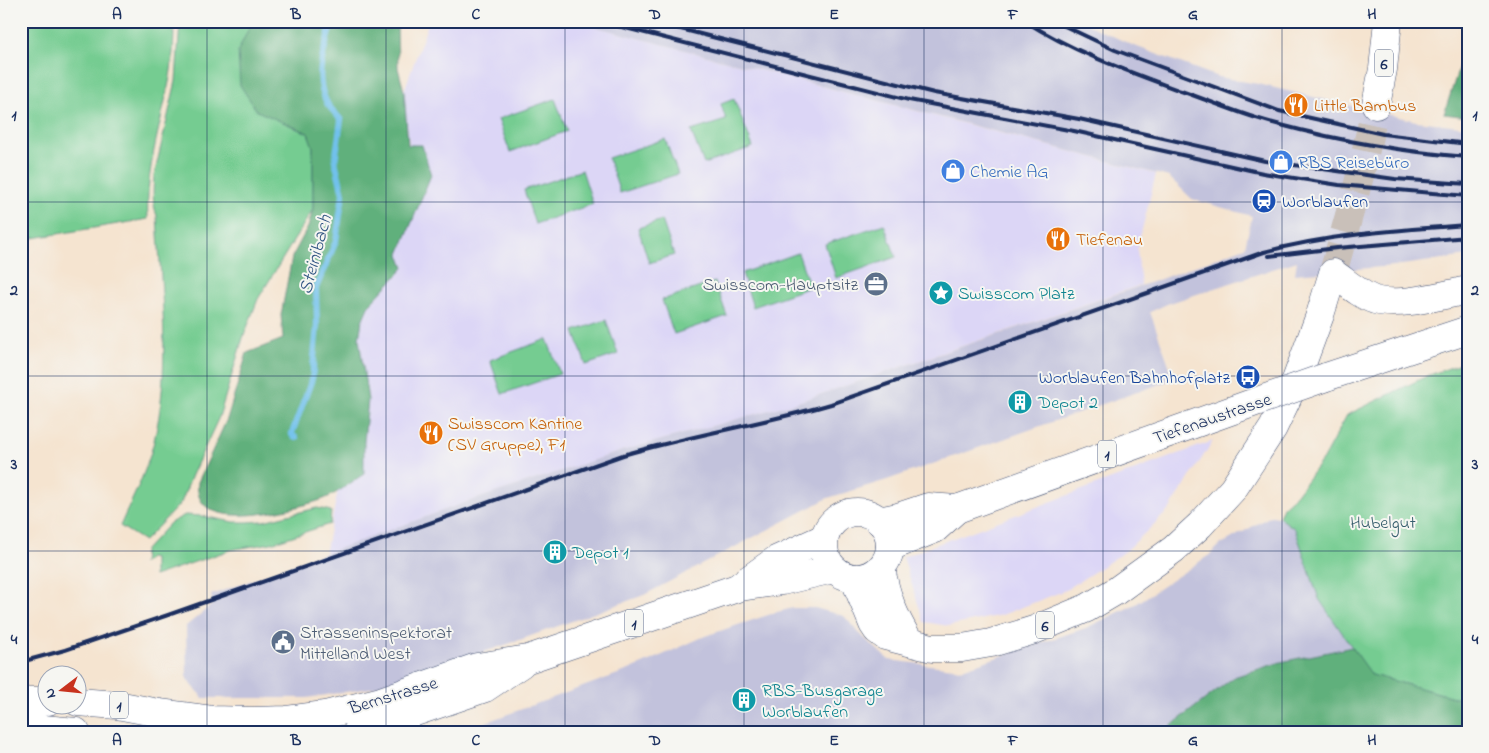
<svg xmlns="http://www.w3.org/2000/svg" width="1489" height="753" font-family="'Indie Flower',sans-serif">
	<rect width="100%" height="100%" fill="#f6f6f2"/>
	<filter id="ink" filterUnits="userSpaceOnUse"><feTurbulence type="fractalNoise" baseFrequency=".02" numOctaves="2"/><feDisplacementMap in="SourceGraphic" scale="10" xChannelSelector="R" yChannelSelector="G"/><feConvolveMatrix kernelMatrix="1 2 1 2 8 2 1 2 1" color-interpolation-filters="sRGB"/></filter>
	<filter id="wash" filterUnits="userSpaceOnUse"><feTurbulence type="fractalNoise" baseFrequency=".0096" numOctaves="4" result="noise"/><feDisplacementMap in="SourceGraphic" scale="20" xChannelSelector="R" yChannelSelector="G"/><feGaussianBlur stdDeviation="1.12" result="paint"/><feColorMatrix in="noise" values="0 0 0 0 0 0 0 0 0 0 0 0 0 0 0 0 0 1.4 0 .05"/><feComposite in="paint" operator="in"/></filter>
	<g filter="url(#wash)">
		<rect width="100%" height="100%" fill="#f5e4d0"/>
		<g fill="#dcd6f6">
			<path d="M429 21H574L1156 174 1137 249 1141 285 795 403 622 451 464 503 325 554 338 490 364 473V442L368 400 359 339 362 321 369 305 404 268 399 254 431 175 409 146 404 91Z"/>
			<path d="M1213 441 1169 510 1126 551 1066 590 1002 615 949 626 924 622 903 557Z"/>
		</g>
		<g fill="#c2c2dc">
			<path d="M574 21H1080L1132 45 1218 77 1258 84 1416 121 1468 127V256L1394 266 1295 274 1297 261 1167 304 1150 312 1174 379 887 480 828 498 644 595 514 642 377 687 307 698H203L187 679 186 626 213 604 211 595 464 503 622 451 795 403 1158 280 1245 247 1252 216 1192 199 1169 177Z"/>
			<path d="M1271 516 1279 517 1295 529 1319 599 1352 647 1281 662 1234 677 1163 732H459L629 670 705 636 777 612 793 608H815L844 616 860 634 889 660 962 669 1086 628 1136 604 1211 554 1220 545Z"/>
		</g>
		<g fill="#75cc91" stroke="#487e78">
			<path d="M21 21H174C174 42 173 62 169 82 160 128 145 172 148 219L21 240Z"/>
			<path d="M180 21H256L249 28 295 128 308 133 313 146V209L258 299 243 338 219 417 192 475 181 503 144 541 120 526C132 499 146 473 153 445 172 371 161 291 157 216 152 203 153 190 154 176L176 81Z"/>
			<path d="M555 99 567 131 510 152 498 119Z"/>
			<path d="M734 99 753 147 704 164 691 131 726 120 721 104Z"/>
			<path d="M665 139 678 174 620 193 608 158Z"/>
			<path d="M582 170 593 204 535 224 524 190Z"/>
			<path d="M662 220 674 255 649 263 638 228Z"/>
			<path d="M884 224 896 257 836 278 825 244Z"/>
			<path d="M798 253 810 287 753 307 742 273Z"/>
			<path d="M715 282 727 316 674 334 662 300Z"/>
			<path d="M606 320 618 354 586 365 574 331Z"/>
			<path d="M547 339 560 374 502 394 490 360Z"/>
			<path d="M1468 361V701L1371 675 1319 599 1295 529 1279 517 1283 507 1294 497 1323 459 1347 415 1427 376Z"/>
			<path d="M317 508 331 511 330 524 271 543 230 550 154 576V559L149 558 143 564 144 551 170 523 185 515 201 516 234 522H248L263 521Z"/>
		</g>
		<g fill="#60b07b" stroke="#3e706c">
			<path d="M256 21H397L398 68 404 91 408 145H422L431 175 399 254 404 268 369 305 362 321 359 339 368 400 364 442V474C351 482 336 495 321 500 293 509 191 537 198 482L227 419 247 353 283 339 281 315 292 257 308 227 313 209V147L308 133 257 111 240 85 238 51 249 28Z"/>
			<path d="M1463 55 1468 57V117L1444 114Z"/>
			<path d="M1352 647 1372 675 1468 701V732H1163L1234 677 1281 662Z"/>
		</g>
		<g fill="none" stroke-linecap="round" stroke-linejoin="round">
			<path stroke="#71c1ec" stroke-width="6" d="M296 438 292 435V433L312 379 317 325 316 288 336 241 343 194 335 161 341 120C337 115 332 110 328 105 312 76 325 50 332 21"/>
		</g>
	</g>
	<g filter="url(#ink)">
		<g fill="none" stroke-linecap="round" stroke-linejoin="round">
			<path stroke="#c9c0b9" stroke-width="28" stroke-dasharray="28 14" stroke-linecap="butt" d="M1333 273 1360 176 1376 105"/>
			<defs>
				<g id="primary">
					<path d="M1376 105 1383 69 1388 21"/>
					<path d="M1326 377 1468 330"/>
					<circle cx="857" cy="545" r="33"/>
					<path d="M879 521 898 517 928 507 957 509 1258 401"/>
					<path d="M890 547 935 529 957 509"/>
					<path d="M881 568C886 597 894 616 909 641"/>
					<path d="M854 578 873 624 877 630 885 636 932 648H962L991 643 1034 630 1087 608 1116 591 1174 549 1200 525 1233 489 1273 428 1296 380 1320 315 1333 273C1346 282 1360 295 1375 300 1398 307 1444 295 1468 290"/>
					<path d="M741 585 776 560 824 538"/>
					<path d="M21 701H48"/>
					<path d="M78 702 117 705 159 713 212 720 253 721 287 720 325 715 381 701 477 667 528 659 740 587 782 581 833 569"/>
					<path d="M21 727 76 732"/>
					<path d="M357 732 485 688 521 664"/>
				</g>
			</defs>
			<use href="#primary" stroke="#3c4a6f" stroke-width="29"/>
			<use href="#primary" stroke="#fff" stroke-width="28"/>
			<g stroke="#1b2f5e" stroke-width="4">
				<path d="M598 21 909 100 1074 131 1263 173 1339 185 1468 196"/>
				<path d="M649 21 934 93 1079 119 1265 161 1395 179 1468 184"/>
				<path d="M1025 21C1073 52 1127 71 1181 91 1213 102 1244 116 1277 124 1340 141 1403 152 1468 157"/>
				<path d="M1054 21 1115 50 1279 111 1383 134 1468 144"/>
				<path d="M1269 256 1337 248 1468 237"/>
				<path d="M21 662 65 650 168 615 623 455C692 435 762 424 831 404L1264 252C1331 234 1398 230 1468 225"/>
			</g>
			<defs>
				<path id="primary-bridge" d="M1258 401 1326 377"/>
			</defs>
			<use href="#primary-bridge" stroke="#3c4a6f" stroke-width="29" stroke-linecap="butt"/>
			<use href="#primary-bridge" stroke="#fff" stroke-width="28"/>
		</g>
	</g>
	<path fill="none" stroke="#1b2f5e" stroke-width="1" stroke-opacity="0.55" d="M207 21V732M386 21V732M565 21V732M744 21V732M924 21V732M1103 21V732M1282 21V732M21 202H1468M21 376H1468M21 551H1468"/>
	<defs>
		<symbol id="restaurant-disc" viewBox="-11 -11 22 22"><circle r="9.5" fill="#e8710a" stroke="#f6f6f2"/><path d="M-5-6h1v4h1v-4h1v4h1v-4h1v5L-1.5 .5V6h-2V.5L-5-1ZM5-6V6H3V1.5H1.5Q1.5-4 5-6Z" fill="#fff"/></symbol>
		<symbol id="shop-disc" viewBox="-11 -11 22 22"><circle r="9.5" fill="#3f7fe0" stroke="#f6f6f2"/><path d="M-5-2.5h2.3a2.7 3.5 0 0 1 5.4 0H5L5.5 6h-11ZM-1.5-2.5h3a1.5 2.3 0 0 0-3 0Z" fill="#fff"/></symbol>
		<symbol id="station-disc" viewBox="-11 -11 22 22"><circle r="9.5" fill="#1a4fb4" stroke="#f6f6f2"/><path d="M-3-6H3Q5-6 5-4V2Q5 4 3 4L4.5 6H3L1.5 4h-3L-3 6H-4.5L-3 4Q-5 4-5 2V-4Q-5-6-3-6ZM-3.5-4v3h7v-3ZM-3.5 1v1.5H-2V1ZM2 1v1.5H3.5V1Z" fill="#fff"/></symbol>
		<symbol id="office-disc" viewBox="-11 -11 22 22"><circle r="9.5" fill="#5c6f8a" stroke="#f6f6f2"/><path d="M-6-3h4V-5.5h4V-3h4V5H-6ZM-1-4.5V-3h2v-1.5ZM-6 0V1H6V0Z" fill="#fff"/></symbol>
		<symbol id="sight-disc" viewBox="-11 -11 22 22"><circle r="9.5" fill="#0f9aa8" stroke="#f6f6f2"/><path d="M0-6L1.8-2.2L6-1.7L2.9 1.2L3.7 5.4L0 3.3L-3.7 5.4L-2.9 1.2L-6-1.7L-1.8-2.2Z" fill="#fff"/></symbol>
		<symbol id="bus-disc" viewBox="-11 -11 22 22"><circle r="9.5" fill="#1a4fb4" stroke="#f6f6f2"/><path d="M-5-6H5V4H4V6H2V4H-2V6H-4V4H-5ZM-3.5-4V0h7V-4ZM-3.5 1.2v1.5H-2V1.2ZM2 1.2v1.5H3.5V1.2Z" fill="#fff"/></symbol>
		<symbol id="building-disc" viewBox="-11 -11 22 22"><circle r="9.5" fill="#0f9aa8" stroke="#f6f6f2"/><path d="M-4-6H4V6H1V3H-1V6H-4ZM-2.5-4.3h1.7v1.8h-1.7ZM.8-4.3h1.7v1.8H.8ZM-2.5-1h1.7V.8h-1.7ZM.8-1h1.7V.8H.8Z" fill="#fff"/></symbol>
		<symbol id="civic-disc" viewBox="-11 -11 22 22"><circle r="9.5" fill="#5c6f8a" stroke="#f6f6f2"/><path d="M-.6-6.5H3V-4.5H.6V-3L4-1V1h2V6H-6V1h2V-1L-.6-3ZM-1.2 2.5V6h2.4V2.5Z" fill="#fff"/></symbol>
	</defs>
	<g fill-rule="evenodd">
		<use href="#restaurant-disc" x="1282" y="91" width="28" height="28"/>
		<use href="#shop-disc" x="1267" y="148" width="28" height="28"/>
		<use href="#shop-disc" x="939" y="157" width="28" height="28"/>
		<use href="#station-disc" x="1250" y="187" width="28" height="28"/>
		<use href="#restaurant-disc" x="1044" y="225" width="28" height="28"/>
		<use href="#office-disc" x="862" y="270" width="28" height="28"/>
		<use href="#sight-disc" x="927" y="279" width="28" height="28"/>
		<use href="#bus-disc" x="1234" y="363" width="28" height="28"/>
		<use href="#building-disc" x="1006" y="388" width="28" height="28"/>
		<use href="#restaurant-disc" x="417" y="419" width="28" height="28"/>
		<use href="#building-disc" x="541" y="538" width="28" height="28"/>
		<use href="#civic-disc" x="269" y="628" width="28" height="28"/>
		<use href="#building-disc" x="730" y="686" width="28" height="28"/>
	</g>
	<g text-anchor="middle" stroke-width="4" stroke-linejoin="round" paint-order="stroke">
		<g fill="#f6f6f2" stroke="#5d6b8a" stroke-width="1">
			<rect x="1375" y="49.5" width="18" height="27" rx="4"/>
			<rect x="1098" y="440.5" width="18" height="27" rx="4"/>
			<rect x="625" y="609.5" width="18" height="27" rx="4"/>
			<rect x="1036" y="611.5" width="18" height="27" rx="4"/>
			<rect x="110" y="691.5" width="18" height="27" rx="4"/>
		</g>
		<g font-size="16" font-weight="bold" fill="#1b2f5e">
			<text x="1384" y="69">6</text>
			<text x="1107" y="460">1</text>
			<text x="634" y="629">1</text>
			<text x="1045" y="631">6</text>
			<text x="119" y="711">1</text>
		</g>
		<g font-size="18" fill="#c56008" stroke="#f6f6f2" text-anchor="start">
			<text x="1314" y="111">Little Bambus</text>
			<text x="1076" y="245">Tiefenau</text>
			<text x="448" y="429">Swisscom Kantine<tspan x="448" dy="21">(SV Gruppe), F1</tspan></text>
		</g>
		<g font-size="18" fill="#366cbe" stroke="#f6f6f2" text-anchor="start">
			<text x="1298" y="168">RBS Reisebüro</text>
			<text x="970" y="177">Chemie AG</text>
		</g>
		<g font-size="18" fill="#164399" stroke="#f6f6f2" text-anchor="start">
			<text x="1282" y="207">Worblaufen</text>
			<text x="1230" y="383" text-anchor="end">Worblaufen Bahnhofplatz</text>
		</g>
		<g font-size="18" fill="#4e5e75" stroke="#f6f6f2" text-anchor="end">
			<text x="858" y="290">Swisscom-Hauptsitz</text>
			<text x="300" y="638" text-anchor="start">Strasseninspektorat<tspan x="300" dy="21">Mittelland West</tspan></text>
		</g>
		<g font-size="18" fill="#0d838f" stroke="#f6f6f2" text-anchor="start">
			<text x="958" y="299">Swisscom Platz</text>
			<text x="1038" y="408">Depot 2</text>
			<text x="572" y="558">Depot 1</text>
			<text x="762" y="696">RBS-Busgarage<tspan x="762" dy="21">Worblaufen</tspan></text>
		</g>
		<g font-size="18" fill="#1b2f5e" stroke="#f6f6f2">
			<text transform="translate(1212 418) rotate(-19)" y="6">Tiefenaustrasse</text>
			<text transform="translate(393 695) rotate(-17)" y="6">Bernstrasse</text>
		</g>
		<g font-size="18" fill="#365e6d" stroke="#f6f6f2">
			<text x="1383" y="528">Hubelgut</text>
		</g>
		<g font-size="19" font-style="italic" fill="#305482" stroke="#f6f6f2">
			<text transform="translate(314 254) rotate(-75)" y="7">Steinibach</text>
		</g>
	</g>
	<rect width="1489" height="753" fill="none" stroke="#f6f6f2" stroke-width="55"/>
	<g transform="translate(62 690) rotate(254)"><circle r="24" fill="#f6f6f2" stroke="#9ea6b7"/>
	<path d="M0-4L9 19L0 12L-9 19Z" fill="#c8321e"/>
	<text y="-8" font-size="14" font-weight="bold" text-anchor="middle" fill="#1b2f5e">N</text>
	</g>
	<rect x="28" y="28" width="1434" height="698" fill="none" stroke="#1b2f5e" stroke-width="2"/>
	<g font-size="16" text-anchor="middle" font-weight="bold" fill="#1b2f5e">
		<text x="117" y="19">A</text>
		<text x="296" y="19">B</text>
		<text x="476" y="19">C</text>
		<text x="655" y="19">D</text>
		<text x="834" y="19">E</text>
		<text x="1013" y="19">F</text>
		<text x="1193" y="19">G</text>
		<text x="1372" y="19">H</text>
		<text x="14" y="120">1</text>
		<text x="1475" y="120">1</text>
		<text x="14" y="295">2</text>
		<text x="1475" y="295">2</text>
		<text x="14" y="469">3</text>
		<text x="1475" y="469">3</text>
		<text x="14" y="644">4</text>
		<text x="1475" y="644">4</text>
		<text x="117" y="745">A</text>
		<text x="296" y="745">B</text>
		<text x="476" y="745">C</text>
		<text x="655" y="745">D</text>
		<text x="834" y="745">E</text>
		<text x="1013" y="745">F</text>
		<text x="1193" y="745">G</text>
		<text x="1372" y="745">H</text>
	</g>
</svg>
